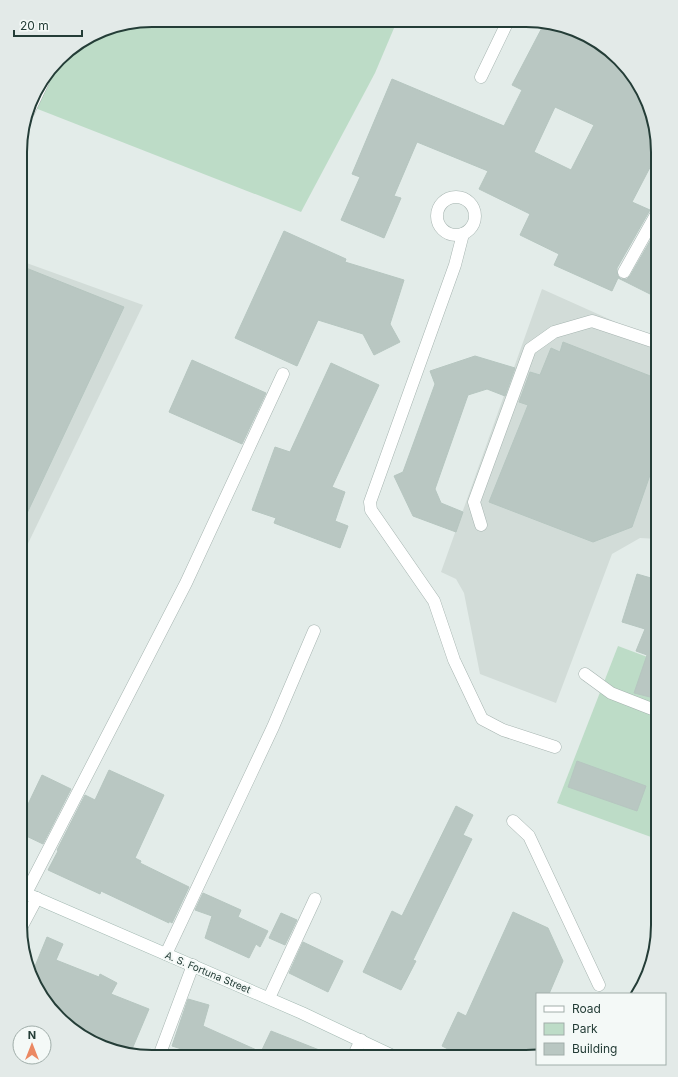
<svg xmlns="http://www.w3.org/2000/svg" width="678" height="1077" font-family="Inter,sans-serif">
	<rect width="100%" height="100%" fill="#e3ece9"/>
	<g fill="#d2dcd8">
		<path d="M21 261 143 305 21 558Z"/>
		<path d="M542 289 658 341V539L640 538 612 554 556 703 480 674 464 593 456 579 441 572Z"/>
	</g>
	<g fill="#bddcc7">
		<path d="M152 20 397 21 375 73 301 212 30 106 34 93 65 53 102 30Z"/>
		<path d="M618 646 658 661V819L651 837 557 803Z"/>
	</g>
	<g fill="#b9c7c2" stroke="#b6c6c0" fill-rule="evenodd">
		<path d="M545 22 607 47 648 102 658 152 632 202 650 210 617 268V272L618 276 621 279H627L630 276 658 227V298L618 278 612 291 554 265 559 254 520 235 530 214 479 189 488 171 417 142 394 196 401 198 384 238 341 220 360 177 352 174 392 79 504 126 522 90 512 85ZM555 107 594 125 571 170 534 152Z"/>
		<path d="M284 231 346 259 345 262 404 280 390 324 400 342 374 355 363 334 318 320 297 366 235 338Z"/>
		<path d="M21 266 124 307 21 526Z"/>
		<path d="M563 342 658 379V452L632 527 593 542 489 502 528 405 519 402 530 372 540 375 551 348 560 352Z"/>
		<path d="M475 356 515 368 505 396 487 389 468 395 435 489 441 503 463 512 456 532 413 516 394 476 403 472 435 384 430 371Z"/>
		<path d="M192 360 266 393 242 444 169 412Z"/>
		<path d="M331 363 379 385 332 487 345 492 335 521 348 526 340 548 274 523 276 518 252 510 275 447 290 452Z"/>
		<path d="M637 574 658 580V699L634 693 647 655 636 651 645 629 622 622Z"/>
		<path d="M577 761 646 786 637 811 568 787Z"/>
		<path d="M109 770 164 795 135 858 141 861 140 863 189 887 172 923 169 921V923L101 891 100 894 48 870 58 851 57 850 85 795 95 800Z"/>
		<path d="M42 775 71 789 43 844 20 833V821Z"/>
		<path d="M456 806 473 815 463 835 472 839 413 960 416 961 401 990 363 972 392 911 402 916Z"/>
		<path d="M203 893 241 910 238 917 268 931 260 947 256 944 249 958 205 938 212 916 195 910Z"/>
		<path d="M513 912 548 928 563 961 549 994H537V1055L526 1057H464L442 1046 458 1012 466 1016Z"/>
		<path d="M281 913 297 920 285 945 269 938Z"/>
		<path d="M47 937 63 944 56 960 99 977 100 974 117 983 111 994 149 1009 130 1054 72 1030 31 976Z"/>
		<path d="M303 942 343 961 328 992 289 973Z"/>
		<path d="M188 999 209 1005 203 1026 261 1052 271 1031 332 1055 331 1056H204L172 1046Z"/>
	</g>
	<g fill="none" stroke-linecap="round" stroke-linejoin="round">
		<defs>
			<g id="service">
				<circle cx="456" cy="216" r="19"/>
				<path d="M463 234 455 265 370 502 371 510 434 601 454 660 482 719 503 730 555 747"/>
				<path d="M624 272 657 213"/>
				<path d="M481 525 474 502 530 349 554 332 592 321 658 343"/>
				<path d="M585 674 611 693 652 709 658 710"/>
				<path d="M513 821 529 836 599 985"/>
				<path d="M26 893 186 583 283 374"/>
				<path d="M21 928 37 898"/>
				<path d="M269 998 315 899"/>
			</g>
			<g id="minor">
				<path d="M481 77 508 21"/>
				<path d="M28 113 43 82"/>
				<path d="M658 213V211"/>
				<path d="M166 954 273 727 314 631"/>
				<path d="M159 1056 193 965"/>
				<path d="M353 1057 361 1040"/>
			</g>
			<path id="secondary" d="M20 891 302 1013 395 1057"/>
		</defs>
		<use href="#service" stroke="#a6b4b0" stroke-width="13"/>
		<use href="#minor" stroke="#a6b4b0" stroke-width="13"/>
		<use href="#secondary" stroke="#a2b8b1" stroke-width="13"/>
		<use href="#service" stroke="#fff" stroke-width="12"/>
		<use href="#minor" stroke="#fff" stroke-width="12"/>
		<use href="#secondary" stroke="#fff" stroke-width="12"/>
	</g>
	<g text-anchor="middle" stroke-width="4" stroke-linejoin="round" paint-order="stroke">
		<g font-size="10" fill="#243d37" stroke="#f4f9f7">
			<text transform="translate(208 972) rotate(23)" y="4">A. S. Fortuna Street</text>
		</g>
	</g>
	<path d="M0 0H678V1077H0ZM152 27H526A125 125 0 0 1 651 152V925A125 125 0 0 1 526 1050H152A125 125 0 0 1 27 925V152A125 125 0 0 1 152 27Z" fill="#e3eae8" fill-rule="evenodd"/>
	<path fill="none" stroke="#243d37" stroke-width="2" d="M152 27H526A125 125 0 0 1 651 152V925A125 125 0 0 1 526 1050H152A125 125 0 0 1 27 925V152A125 125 0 0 1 152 27Z"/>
	<rect x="536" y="993" width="130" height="72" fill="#f4f9f7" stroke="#a1aeaa"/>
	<rect x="544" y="1006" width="20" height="6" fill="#ffffff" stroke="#a1aeaa"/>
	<text x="572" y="1013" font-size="12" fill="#243d37">Road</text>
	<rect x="544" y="1023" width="20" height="12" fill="#bddcc7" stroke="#a1aeaa"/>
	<text x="572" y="1033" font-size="12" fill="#243d37">Park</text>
	<rect x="544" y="1043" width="20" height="12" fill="#b9c7c2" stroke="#a1aeaa"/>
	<text x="572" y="1053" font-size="12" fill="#243d37">Building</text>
	<g transform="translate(32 1045)"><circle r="19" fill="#f4f9f7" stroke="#a1aeaa"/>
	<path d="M0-3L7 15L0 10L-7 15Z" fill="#eb8862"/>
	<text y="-6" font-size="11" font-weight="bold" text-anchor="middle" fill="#243d37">N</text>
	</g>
	<path d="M14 30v6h68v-6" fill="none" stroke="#243d37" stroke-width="2"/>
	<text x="20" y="30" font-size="12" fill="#243d37" stroke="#f4f9f7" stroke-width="3" paint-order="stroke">20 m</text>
</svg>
